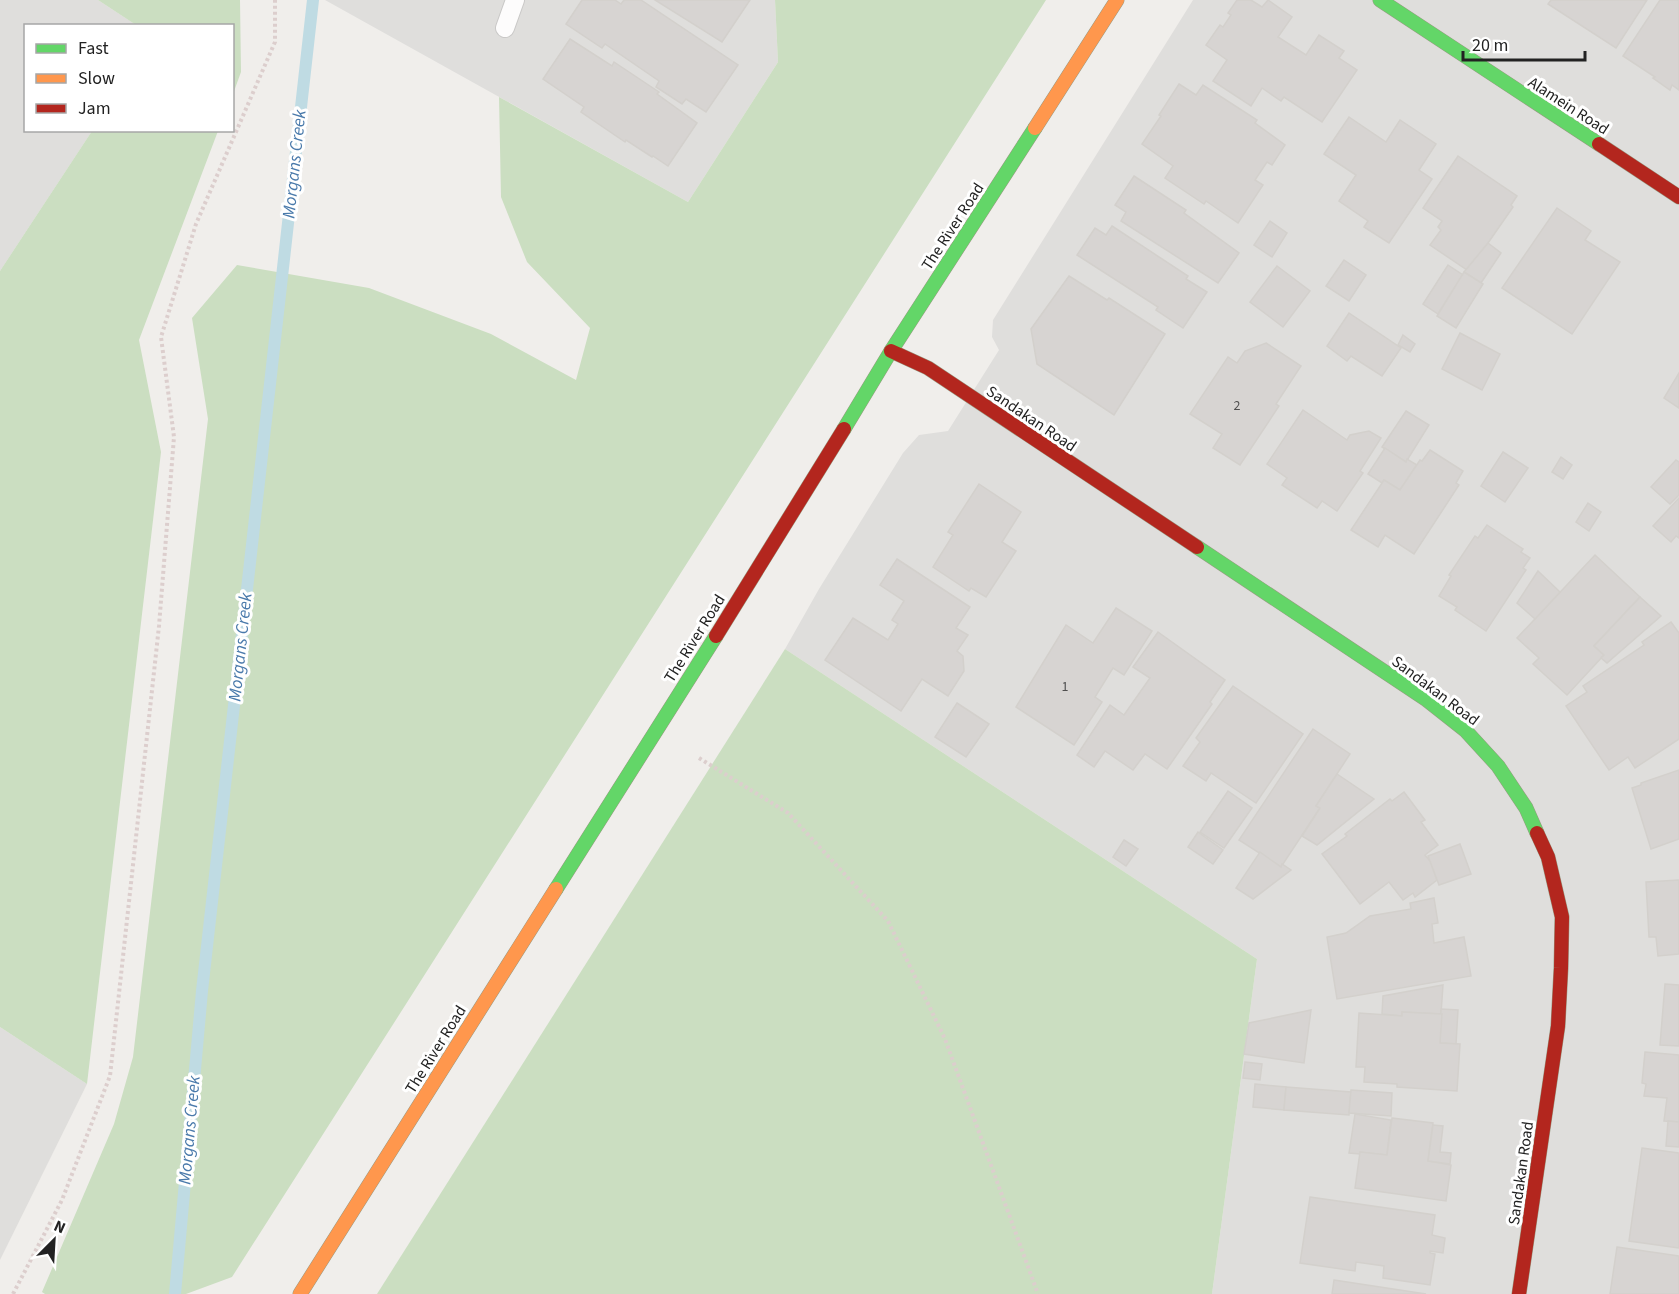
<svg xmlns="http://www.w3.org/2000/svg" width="1679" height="1294" font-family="'Source Sans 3',sans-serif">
	<rect width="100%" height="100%" fill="#f0eeeb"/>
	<g fill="#dfdedc">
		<path d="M0 0H98L136 25 26 26V130L92 131 0 271Z"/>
		<path d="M325 0H775L778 62 688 202Z"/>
		<path d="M1193 0H1679V1294H1212L1257 959 785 649 819 589 903 453 919 435 948 431 999 350 992 337 993 320Z"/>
		<path d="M0 1027 87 1084 0 1260Z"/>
	</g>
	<g fill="#cbdec1">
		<path d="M98 0H240L241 72 233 94 232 26 136 25Z"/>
		<path d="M775 0H1046L232 1277 186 1294H45L42 1292 114 1124 133 1057 208 419 192 318 237 265 369 288 491 334 576 380 590 328 527 262 501 197 499 97 688 202 778 62Z"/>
		<path d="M92 131H218L139 340 161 452 87 1084 0 1027V271Z"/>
		<path d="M785 649 1257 959 1212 1294H377Z"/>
	</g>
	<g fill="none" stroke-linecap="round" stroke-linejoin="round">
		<path stroke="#bfdbe3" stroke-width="12" d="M175 1294 202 991 313 0"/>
	</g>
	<g fill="#d7d4d2" stroke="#d3d0cc" stroke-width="1.5">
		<path d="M582 0H615L621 4 624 0H641L738 65 706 112 686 99 682 104 656 87 659 81 605 44 602 48 566 24Z"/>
		<path d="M655 0H750L722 42Z"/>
		<path d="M1237 0H1251L1262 7 1268 0 1292 17 1278 37 1306 55 1319 35 1344 51 1339 58 1357 70 1322 122 1284 97 1281 101 1262 88 1251 106 1213 81 1227 60 1206 45 1220 25 1223 27 1231 15 1228 13Z"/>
		<path d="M1551 0H1647L1616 48 1548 4Z"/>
		<path d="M1660 0H1679V90L1672 85 1670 90 1653 78 1655 77 1623 56Z"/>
		<path d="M570 39 612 66 614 62 659 92 657 94 697 123 668 166 653 156 652 157 626 140 625 142 581 112 584 107 543 79Z"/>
		<path d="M1179 84 1196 95 1203 85 1257 120 1255 123 1285 145 1272 165 1267 162 1255 180 1263 185 1238 223 1206 201 1204 204 1165 178 1173 166 1142 144 1161 116 1159 115Z"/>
		<path d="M1349 117 1386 142 1400 120 1436 144 1419 170 1432 179 1389 243 1364 227 1368 221 1339 201 1356 175 1324 154Z"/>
		<path d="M1458 156 1517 196 1511 205 1513 207 1488 243 1467 270 1430 245 1441 230 1438 227 1442 221 1423 208Z"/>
		<path d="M1134 176 1186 210 1184 213 1239 253 1218 283 1121 221 1126 212 1115 205Z"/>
		<path d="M1557 208 1591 231 1585 240 1620 262 1572 334 1502 288Z"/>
		<path d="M1270 221 1287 233 1272 257 1254 245Z"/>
		<path d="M1112 226 1188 276 1186 279 1207 292 1183 328 1156 310 1158 307 1077 255 1095 228 1106 235Z"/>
		<path d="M1488 243 1501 253 1481 283 1464 272Z"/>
		<path d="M1344 260 1366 275 1349 301 1326 286Z"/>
		<path d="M1448 265 1463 275 1438 314 1423 304Z"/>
		<path d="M1277 266 1310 291 1283 327 1250 302Z"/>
		<path d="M1464 272 1483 284 1456 328 1437 316Z"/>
		<path d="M1069 276 1107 300 1109 298 1165 334 1114 415 1037 364 1031 329Z"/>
		<path d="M1349 313 1401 348 1382 376 1351 356 1347 361 1327 346Z"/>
		<path d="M1460 333 1500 354 1482 390 1442 369Z"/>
		<path d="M1403 335 1415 344 1410 352 1398 345Z"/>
		<path d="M1266 343 1301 366 1276 404 1279 406 1240 465 1213 448 1222 434 1190 414 1228 357 1237 363 1245 351Z"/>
		<path d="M1679 373V408L1664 398Z"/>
		<path d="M1303 410 1347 440 1350 435 1369 431 1381 438 1360 471 1363 473 1337 511 1322 501 1317 508 1282 485 1287 478 1267 464Z"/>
		<path d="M1406 411 1429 425 1406 462 1382 447Z"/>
		<path d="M1385 448 1406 462 1407 459 1417 465 1400 490 1384 480 1382 483 1368 474Z"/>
		<path d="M1430 450 1463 471 1456 483 1459 485 1414 554 1385 535 1378 547 1351 530 1384 480 1400 490 1420 460 1422 461Z"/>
		<path d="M1503 452 1528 468 1505 502 1481 486Z"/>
		<path d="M1561 457 1572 465 1563 479 1552 472Z"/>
		<path d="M1676 460 1679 462V495L1670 504 1651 487Z"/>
		<path d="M979 484 1021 512 1002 542 1016 551 986 597 971 588 969 591 933 567 953 535 948 532Z"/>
		<path d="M1679 498V538L1676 536 1671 542 1653 526Z"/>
		<path d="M1588 503 1601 512 1589 531 1576 522Z"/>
		<path d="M1487 525 1523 549 1521 552 1530 558 1523 568 1526 570 1486 631 1455 610 1457 607 1439 596 1451 576 1449 575 1475 536 1478 538Z"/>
		<path d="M1595 555 1640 597 1594 646 1604 655 1567 695 1533 664 1539 658 1517 638Z"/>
		<path d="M897 559 970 607 956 628 968 635 957 651 963 656 964 671 948 696 922 679 901 711 825 660 853 618 888 640 898 624 892 620 904 601 880 585Z"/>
		<path d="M1538 571 1560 592 1535 619 1517 603Z"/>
		<path d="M1640 597 1661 616 1607 663 1601 658 1604 655 1594 646Z"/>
		<path d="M1116 608 1152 631 1124 675 1113 668 1095 697 1102 702 1074 745 1016 707 1066 625 1093 643Z"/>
		<path d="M1671 622 1679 633V739L1635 768 1628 757 1609 770 1566 706 1587 692 1583 686 1644 645 1642 642Z"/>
		<path d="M1158 632 1225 680 1210 702 1212 704 1167 769 1145 754 1133 770 1105 751 1094 767 1077 755 1110 705 1124 715 1150 678 1133 667Z"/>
		<path d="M1233 686 1303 734 1256 803 1211 773 1206 781 1183 766 1200 742 1196 738Z"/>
		<path d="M957 703 989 724 966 757 935 737Z"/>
		<path d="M1313 729 1350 754 1316 806 1320 808 1281 867 1239 840Z"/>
		<path d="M1679 770V839L1651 849 1632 788 1641 785V783Z"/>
		<path d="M1337 774 1374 799 1317 845 1302 836 1320 808 1316 806Z"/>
		<path d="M1228 791 1252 808 1224 848 1200 832Z"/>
		<path d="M1404 792 1425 820 1421 822 1438 845 1425 855 1431 862 1437 880 1415 897 1413 893 1403 900 1389 882 1360 904 1322 854 1347 836 1345 834 1390 799 1392 801Z"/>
		<path d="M1198 832 1223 850 1213 864 1188 847Z"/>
		<path d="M1124 840 1138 849 1126 866 1113 857Z"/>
		<path d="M1460 844 1471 874 1439 885 1428 856Z"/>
		<path d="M1260 852 1281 867 1282 864 1291 870 1253 899 1236 888Z"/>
		<path d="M1679 880V954L1658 956 1656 937H1649L1646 882Z"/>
		<path d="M1434 898 1438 923 1432 924 1434 943 1464 937 1471 976 1337 999 1327 937 1346 933 1370 916 1411 909 1410 903Z"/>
		<path d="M1665 984 1679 985V1046L1660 1045Z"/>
		<path d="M1443 985 1441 1014 1402 1012V1016L1382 1014 1383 996Z"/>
		<path d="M1441 1009 1458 1010 1456 1044 1440 1043Z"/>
		<path d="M1311 1010 1304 1063 1244 1054 1249 1023Z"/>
		<path d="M1402 1012 1442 1014 1440 1043 1460 1044 1457 1091 1397 1087V1084L1364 1082 1365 1067H1356L1359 1013 1402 1016Z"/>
		<path d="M1645 1052 1679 1055V1122L1664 1121 1667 1098 1644 1096 1646 1084 1642 1083Z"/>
		<path d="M1245 1062 1262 1064 1260 1080 1243 1078Z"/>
		<path d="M1255 1084 1286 1087 1284 1110 1253 1107Z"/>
		<path d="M1286 1087 1351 1092 1349 1115 1284 1110Z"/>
		<path d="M1351 1090 1392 1093 1391 1116 1349 1113Z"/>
		<path d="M1355 1114 1391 1120 1387 1155 1360 1152V1154L1349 1153Z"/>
		<path d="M1392 1118 1433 1123 1428 1161 1451 1165 1446 1201 1355 1188 1360 1152 1387 1155Z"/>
		<path d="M1668 1121 1679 1122V1147L1666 1146Z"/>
		<path d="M1433 1125 1443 1126 1440 1152 1451 1153 1450 1164 1428 1161Z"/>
		<path d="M1642 1148 1679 1153V1248L1629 1241Z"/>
		<path d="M1310 1197 1435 1215 1432 1235 1445 1238 1443 1253 1430 1251V1253L1435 1254 1430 1285 1383 1278 1384 1266 1356 1262 1355 1271 1300 1263Z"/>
		<path d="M1617 1247 1679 1256V1294H1610Z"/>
		<path d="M1334 1280 1426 1294H1332Z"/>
	</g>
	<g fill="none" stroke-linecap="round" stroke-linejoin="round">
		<defs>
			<path id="lane" d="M505 28 515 0"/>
			<g id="fast">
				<path d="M1380 0 1599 144"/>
				<path d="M844 429 891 351 1035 128"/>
				<path d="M1197 547 1427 700 1465 730 1498 766 1526 808 1537 833"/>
				<path d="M556 889 716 636"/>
			</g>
			<g id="slow">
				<path d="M1035 128 1117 0"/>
				<path d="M300 1294 556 889"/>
			</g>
			<g id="jam">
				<path d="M1599 144 1679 197"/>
				<path d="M891 351 928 368 1197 547"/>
				<path d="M716 636 844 429"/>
				<path d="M1519 1294 1558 1026 1561 968 1562 917 1548 857 1537 833"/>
			</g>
		</defs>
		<use href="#lane" stroke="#c9c8c7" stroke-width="20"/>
		<use href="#fast" stroke="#999a82" stroke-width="15"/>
		<use href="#slow" stroke="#999a82" stroke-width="15"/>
		<use href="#jam" stroke="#999a82" stroke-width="15"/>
		<g stroke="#dccecd" stroke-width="4" stroke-dasharray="3 3" stroke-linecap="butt">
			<path d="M699 758 788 813 888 921 945 1039 1038 1294"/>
			<path d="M13 1294 62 1200 110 1076 159 626 174 437 161 337 196 224 275 42V0"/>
		</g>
		<use href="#lane" stroke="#fdfcfc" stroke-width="18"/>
		<use href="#fast" stroke="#63d668" stroke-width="14"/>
		<use href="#slow" stroke="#ff974d" stroke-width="14"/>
		<use href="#jam" stroke="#b3261e" stroke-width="14"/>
	</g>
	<g text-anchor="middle" stroke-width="6" stroke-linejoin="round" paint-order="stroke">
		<g font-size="14" fill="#4f4e4e">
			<text x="1237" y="410">2</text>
			<text x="1065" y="691">1</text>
		</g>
		<g font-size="16" fill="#222" stroke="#fff">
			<text transform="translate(1569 105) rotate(33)" y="6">Alamein Road</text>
			<text transform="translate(952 226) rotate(-57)" y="6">The River Road</text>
			<text transform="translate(1032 418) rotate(34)" y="6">Sandakan Road</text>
			<text transform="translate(694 638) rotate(-58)" y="6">The River Road</text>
			<text transform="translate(1436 690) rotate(37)" y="6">Sandakan Road</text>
			<text transform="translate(435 1049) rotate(-58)" y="6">The River Road</text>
			<text transform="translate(1520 1173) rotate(-82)" y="6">Sandakan Road</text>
		</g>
		<g font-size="18" font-style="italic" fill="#4a7aab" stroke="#fff">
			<text transform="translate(294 164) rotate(-84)" y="6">Morgans Creek</text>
			<text transform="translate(240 647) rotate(-84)" y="6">Morgans Creek</text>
			<text transform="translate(189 1130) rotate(-85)" y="6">Morgans Creek</text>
		</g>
	</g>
	<rect x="24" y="24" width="210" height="108" fill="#ffffff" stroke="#a7a7a7" stroke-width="1.5"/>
	<rect x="36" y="44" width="30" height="9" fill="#63d668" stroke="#a7a7a7" stroke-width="1.5"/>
	<text x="78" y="54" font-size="18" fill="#222222">Fast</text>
	<rect x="36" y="74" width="30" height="9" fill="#ff974d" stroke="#a7a7a7" stroke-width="1.5"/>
	<text x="78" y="84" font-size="18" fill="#222222">Slow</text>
	<rect x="36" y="104" width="30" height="9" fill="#b3261e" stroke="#a7a7a7" stroke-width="1.5"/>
	<text x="78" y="114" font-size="18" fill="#222222">Jam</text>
	<g transform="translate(54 1240) rotate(24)" stroke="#ffffff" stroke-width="4.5" paint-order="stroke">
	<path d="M0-4.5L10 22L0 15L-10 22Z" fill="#222222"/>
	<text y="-9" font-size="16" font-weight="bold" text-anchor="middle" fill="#222222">N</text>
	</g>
	<path d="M1463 51v9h122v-9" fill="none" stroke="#222222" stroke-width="3"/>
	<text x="1472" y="51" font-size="18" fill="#222222" stroke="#ffffff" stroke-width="4.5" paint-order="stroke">20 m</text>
</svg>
